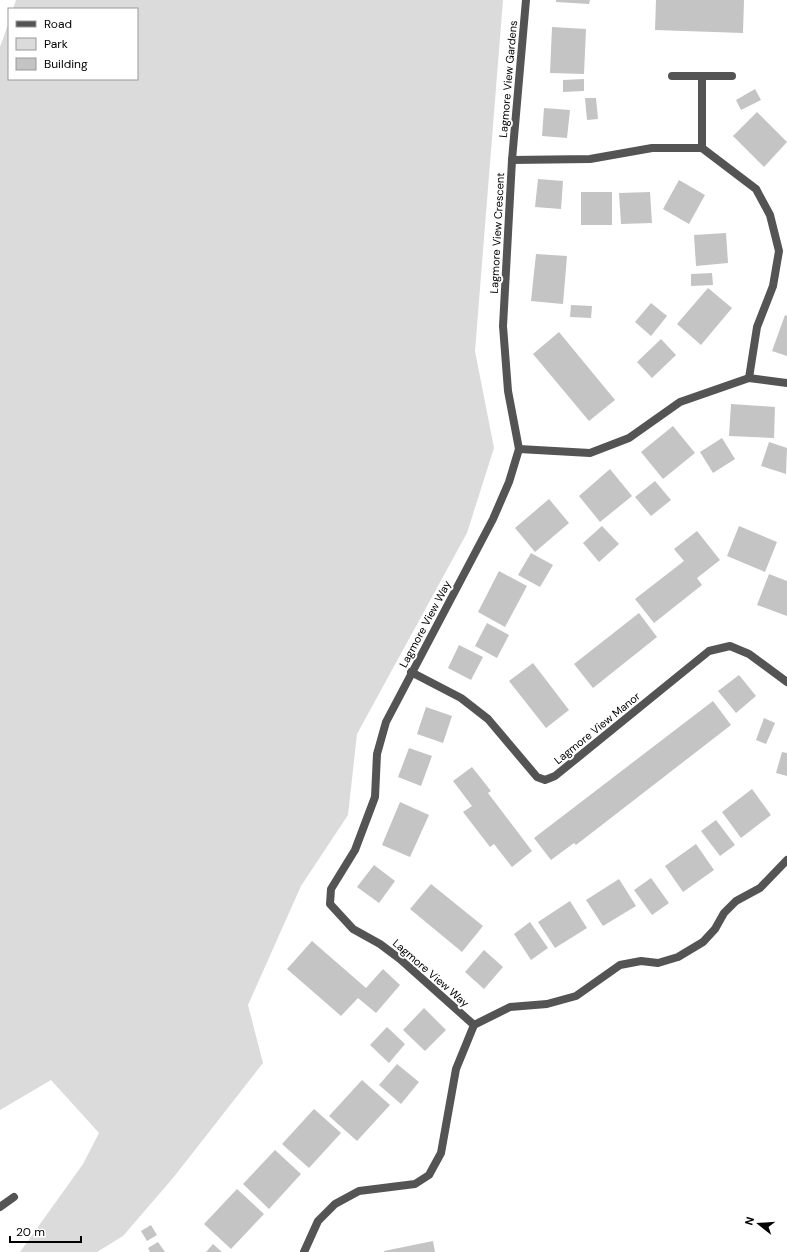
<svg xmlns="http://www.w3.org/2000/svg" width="787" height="1252" font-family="'DM Sans',sans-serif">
	<rect width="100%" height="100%" fill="#fff"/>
	<path fill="#dbdbdb" d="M16 0H503L475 351 494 448 467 533 357 734 348 815 301 886 248 1005 263 1063 173 1178 123 1236 97 1252H20L83 1164 99 1133 51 1080 0 1110V47L9 22V79H137V9H13Z"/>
	<g fill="#c4c4c4">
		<path d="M556 0H590L589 4 556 2Z"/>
		<path d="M656 0H744L743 33 655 30Z"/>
		<path d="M552 27 586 29 584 74 550 73Z"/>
		<path d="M584 79V91L563 92V80Z"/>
		<path d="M755 89 761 100 741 110 736 100Z"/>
		<path d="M585 98H596L598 119 587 120Z"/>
		<path d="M544 108 570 110 567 138 542 136Z"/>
		<path d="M757 112 787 142 764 167 733 136Z"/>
		<path d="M538 179 563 181 561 209 535 207Z"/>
		<path d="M679 180 705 195 689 224 663 209Z"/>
		<rect x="581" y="192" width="31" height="33"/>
		<path d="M650 192 652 223 621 224 619 193Z"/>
		<path d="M726 233 728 263 696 266 694 235Z"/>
		<path d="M536 254 567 256 563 304 531 301Z"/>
		<path d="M712 273 713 285 691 286V274Z"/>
		<path d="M708 288 732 308 701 345 677 324Z"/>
		<path d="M651 303 667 316 651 336 635 322Z"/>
		<path d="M571 305 592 306 591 318 570 317Z"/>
		<path d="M785 315 787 316V356L772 351Z"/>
		<path d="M559 332 615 400 589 421 533 354Z"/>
		<path d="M661 339 676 355 652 378 637 362Z"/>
		<path d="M731 404 775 407 774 438 729 436Z"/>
		<path d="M673 426 695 453 663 479 641 452Z"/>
		<path d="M722 438 735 459 713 473 700 452Z"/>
		<path d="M769 442 787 448 786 474 761 466Z"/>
		<path d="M610 469 632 496 600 522 579 496Z"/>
		<path d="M655 481 671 500 651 516 635 497Z"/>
		<path d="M549 499 569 523 535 552 515 528Z"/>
		<path d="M602 526 619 544 599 562 583 543Z"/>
		<path d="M739 526 777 542 765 572 727 556Z"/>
		<path d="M697 531 720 560 697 578 702 585 654 623 635 599 684 561 674 549Z"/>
		<path d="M531 553 553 565 540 587 518 575Z"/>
		<path d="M499 571 527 586 505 627 478 612Z"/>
		<path d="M769 574 787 581V616L757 605Z"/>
		<path d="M639 613 657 637 593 688 574 664Z"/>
		<path d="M487 623 509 635 497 658 475 646Z"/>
		<path d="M459 645 483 657 471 680 448 668Z"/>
		<path d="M533 663 569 710 546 728 509 681Z"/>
		<path d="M739 675 756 696 736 713 718 691Z"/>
		<path d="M713 701 731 725 576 845 574 843 551 860 534 838Z"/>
		<path d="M426 707 452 716 443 743 417 734Z"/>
		<path d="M764 718 775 723 766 744 756 740Z"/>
		<path d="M409 748 432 756 421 786 398 777Z"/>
		<path d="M782 752 787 753V776L776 773Z"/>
		<path d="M472 767 491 791 488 793 532 851 512 867 494 844 490 847 463 812 472 806 453 781Z"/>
		<path d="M752 789 771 815 741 838 722 812Z"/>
		<path d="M400 802 429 815 410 857 382 845Z"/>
		<path d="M716 820 735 845 720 856 701 831Z"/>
		<path d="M696 844 714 870 683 892 665 866Z"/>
		<path d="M374 865 395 881 379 903 357 887Z"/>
		<path d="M651 878 669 903 652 915 634 890Z"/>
		<path d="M619 879 636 906 603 926 586 900Z"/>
		<path d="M431 884 483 926 462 952 410 909Z"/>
		<path d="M570 901 587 928 555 948 538 922Z"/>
		<path d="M530 922 548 948 531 960 514 934Z"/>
		<path d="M312 941 366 988 383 969 400 985 376 1013 358 998 341 1016 287 969Z"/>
		<path d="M484 950 503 967 484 989 465 972Z"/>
		<path d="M424 1008 446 1030 425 1051 403 1030Z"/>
		<path d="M387 1027 405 1044 389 1063 370 1045Z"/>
		<path d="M397 1064 419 1082 401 1104 379 1085Z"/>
		<path d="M362 1080 390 1105 357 1141 329 1116Z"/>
		<path d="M314 1109 341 1133 309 1168 282 1144Z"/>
		<path d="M275 1150 301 1174 269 1209 243 1184Z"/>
		<path d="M237 1189 264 1214 231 1249 204 1224Z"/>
		<path d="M151 1225 157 1235 147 1241 141 1231Z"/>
		<path d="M433 1241 435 1252H384V1251Z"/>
		<path d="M158 1242 165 1252H150L148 1248Z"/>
		<path d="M213 1244 222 1252H206Z"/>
	</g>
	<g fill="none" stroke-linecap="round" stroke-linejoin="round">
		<g stroke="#545454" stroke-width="8">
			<path d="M672 76H732"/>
			<path d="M702 76V148"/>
			<path d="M512 160 590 159 652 148H702L756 189 770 215 779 251 773 286 757 327 749 378"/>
			<path d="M519 449 590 453 629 438 680 402 749 378 787 383"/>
			<path d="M411 672 461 698 488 719 537 777 545 780 555 776 709 651 730 646 749 654 787 682"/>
			<path d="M474 1025 400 959 380 944 353 929 330 904 331 889 355 850 375 797 377 754 386 722 493 519 509 482 519 449 508 391 503 326 512 160 526 0"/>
			<path d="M0 1207 14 1197"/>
			<path d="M304 1252 318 1221 335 1204 359 1191 415 1184 429 1175 441 1153 456 1069 474 1025 510 1007 547 1004 576 996 620 965 641 961 658 963 678 957 703 942 715 929 724 913 736 901 760 888 787 860"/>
		</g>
	</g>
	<g text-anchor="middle" stroke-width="4" stroke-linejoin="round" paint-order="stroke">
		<g font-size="11" fill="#000" stroke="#fff">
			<text transform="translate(508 79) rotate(-85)" y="4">Lagmore View Gardens</text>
			<text transform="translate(497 233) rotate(-87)" y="4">Lagmore View Crescent</text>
			<text transform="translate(425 624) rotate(-62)" y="4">Lagmore View Way</text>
			<text transform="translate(597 728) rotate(-39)" y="4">Lagmore View Manor</text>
			<text transform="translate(431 973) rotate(41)" y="4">Lagmore View Way</text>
		</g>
	</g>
	<rect x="8" y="8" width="130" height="72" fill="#ffffff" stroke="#999999"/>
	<rect x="16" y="21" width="20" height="6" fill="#545454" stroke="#999999"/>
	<text x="44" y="28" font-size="12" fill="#000000">Road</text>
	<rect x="16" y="38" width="20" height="12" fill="#dbdbdb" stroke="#999999"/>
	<text x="44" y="48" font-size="12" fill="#000000">Park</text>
	<rect x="16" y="58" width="20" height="12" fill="#c4c4c4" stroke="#999999"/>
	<text x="44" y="68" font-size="12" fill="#000000">Building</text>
	<g transform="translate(759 1224) rotate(287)" stroke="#ffffff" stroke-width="3" paint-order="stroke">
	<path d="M0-3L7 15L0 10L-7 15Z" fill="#000000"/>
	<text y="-6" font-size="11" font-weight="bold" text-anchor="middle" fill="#000000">N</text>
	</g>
	<path d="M10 1236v6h71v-6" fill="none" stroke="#000000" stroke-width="2"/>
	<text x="16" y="1236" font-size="12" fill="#000000" stroke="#ffffff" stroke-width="3" paint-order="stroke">20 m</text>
</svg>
